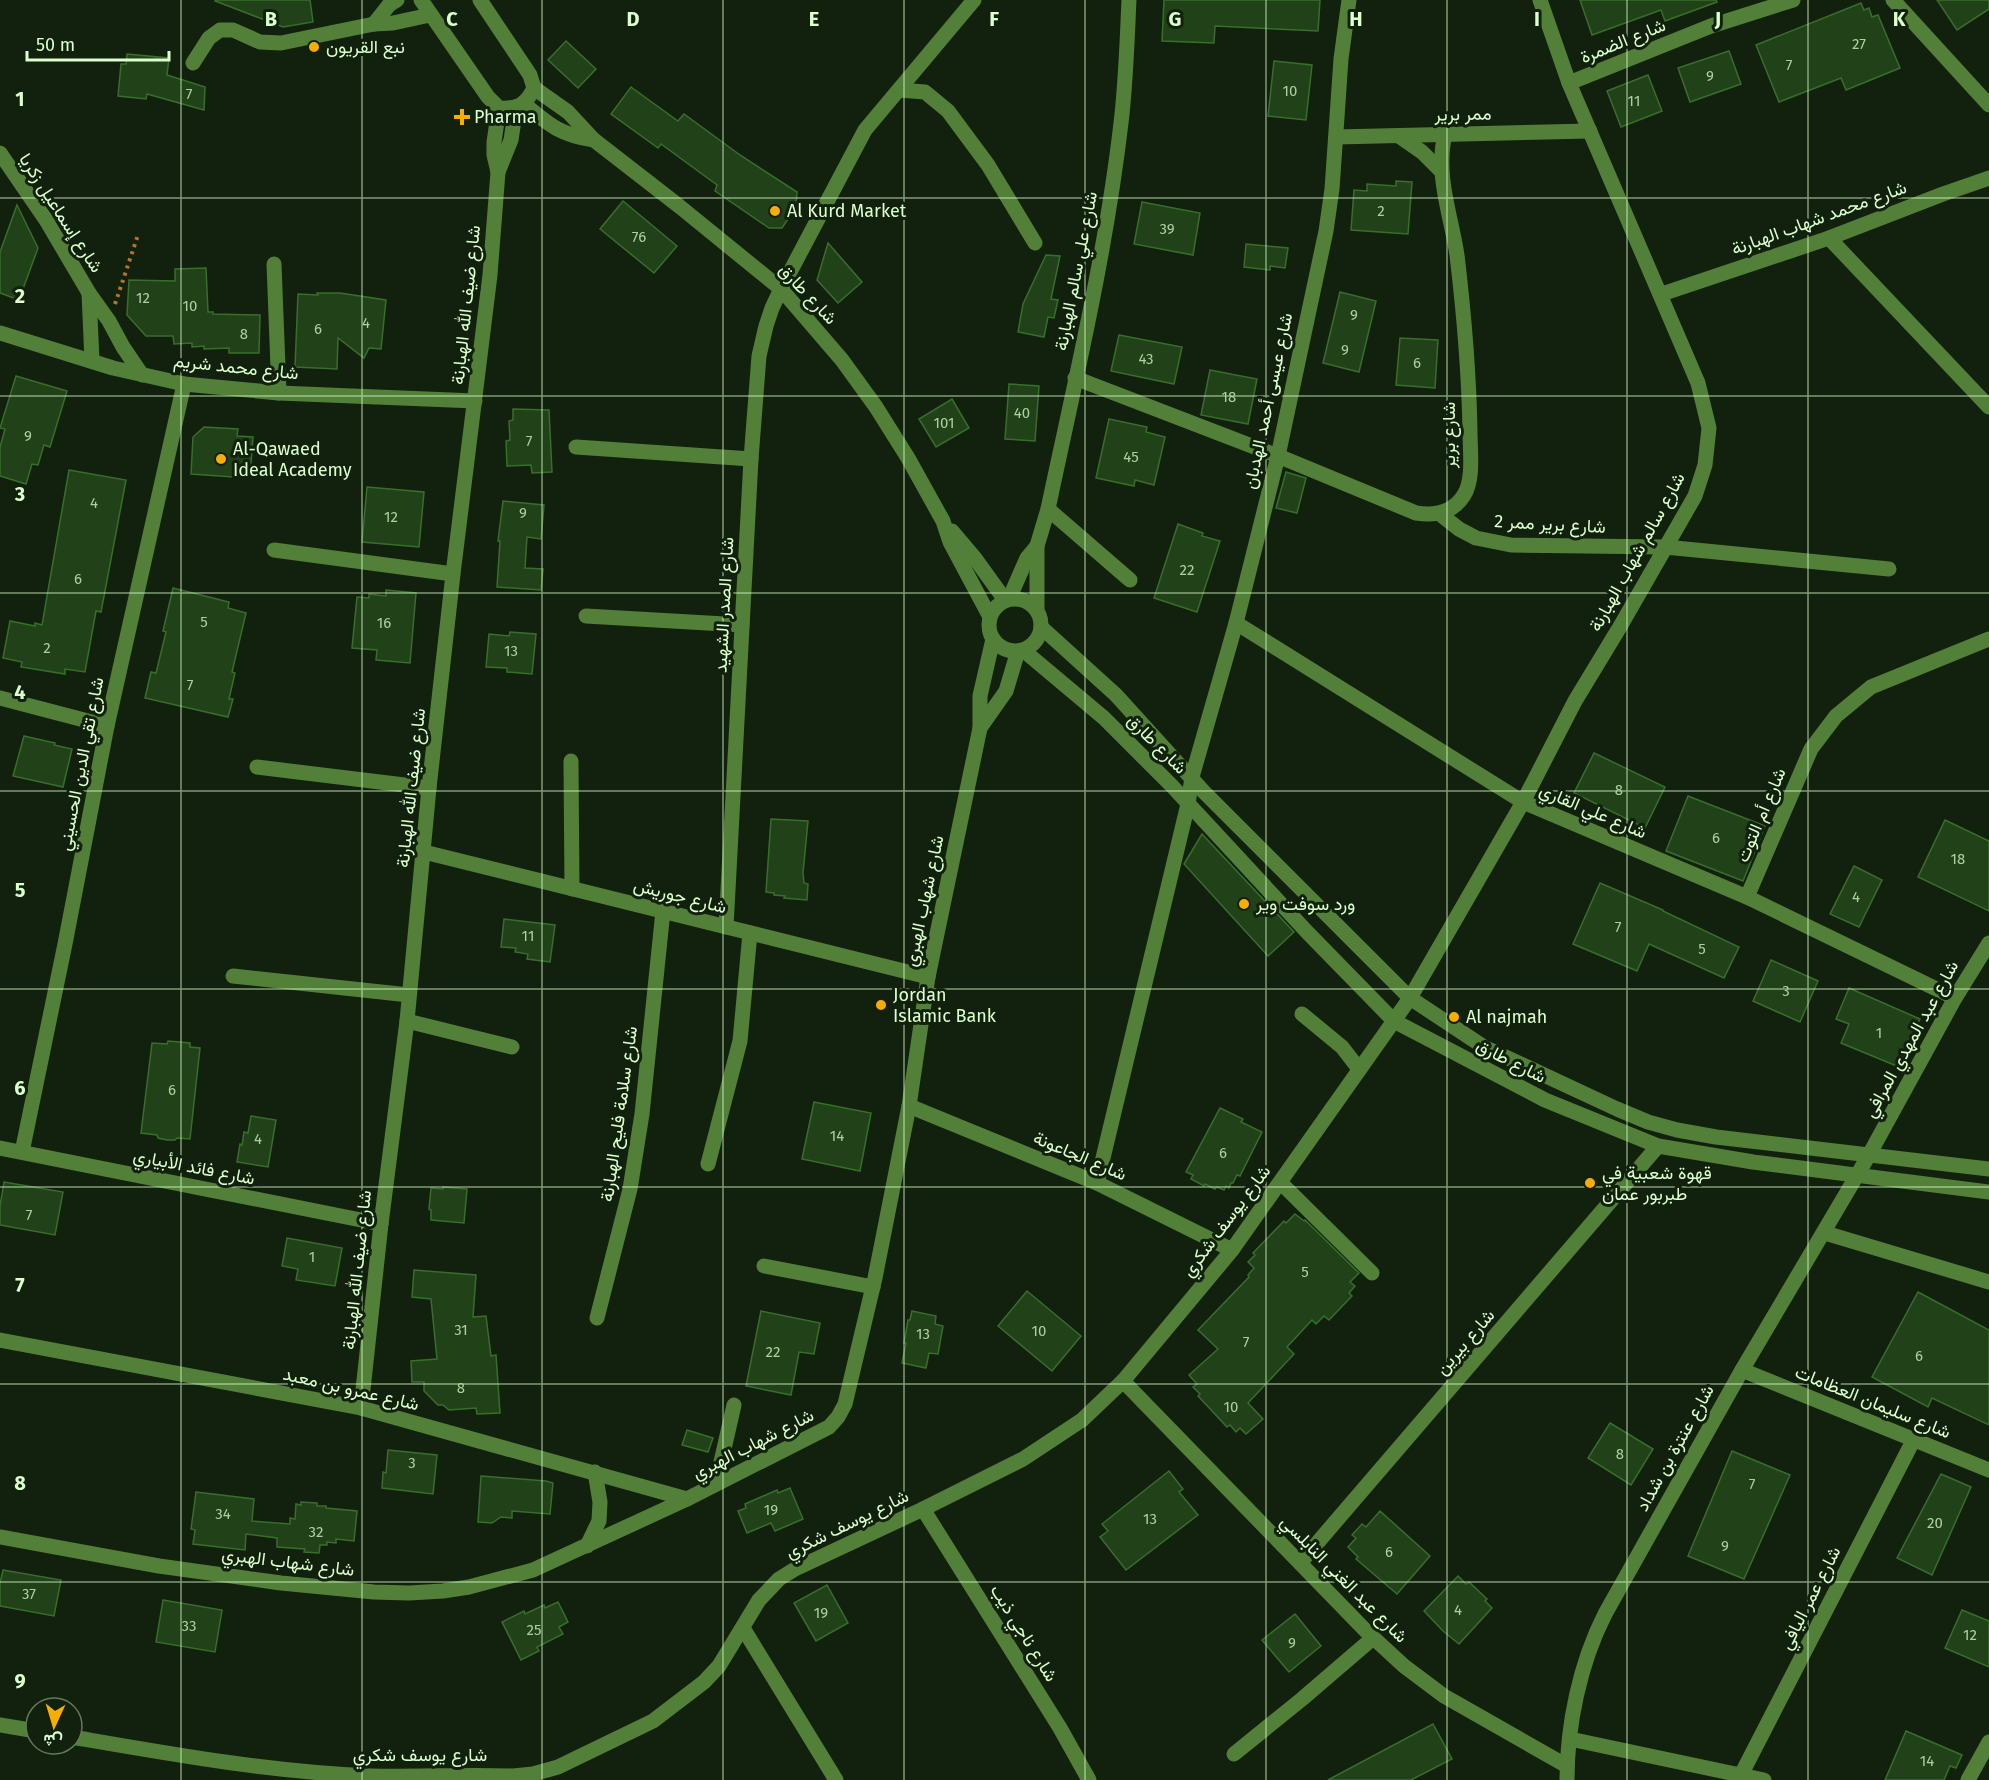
<svg xmlns="http://www.w3.org/2000/svg" width="1989" height="1780" font-family="'Fira Sans',Vazirmatn,sans-serif">
	<rect width="100%" height="100%" fill="#12210d"/>
	<g fill="#214219" stroke="#386e2b" stroke-width="1.5">
		<path d="M216 0H310L313 22 283 27 215 1Z"/>
		<path d="M1164 0H1320L1318 31 1215 26 1214 43 1162 41Z"/>
		<path d="M1580 0H1716L1717 2 1665 21 1661 10 1592 35Z"/>
		<path d="M1937 0H1989V9L1957 30Z"/>
		<path d="M1861 3 1864 10 1869 8 1872 17 1878 15 1900 68 1846 90 1841 78 1779 102 1756 45Z"/>
		<path d="M566 41 596 69 578 88 548 60Z"/>
		<path d="M1729 51 1741 84 1690 102 1678 68Z"/>
		<path d="M127 54 169 58 167 75 205 87 204 110 147 94 146 99 118 96 121 64H126Z"/>
		<path d="M1274 61 1312 65 1306 120 1268 116Z"/>
		<path d="M1648 75 1662 111 1621 127 1607 91Z"/>
		<path d="M631 87 678 121 684 114 740 155 797 192 796 207 782 228H769L715 191 717 185 661 144 658 148 611 114Z"/>
		<path d="M1396 181 1412 182 1408 234 1351 230 1354 190 1367 191V184L1396 186Z"/>
		<path d="M623 201 677 246 654 273 600 229Z"/>
		<path d="M1142 202 1200 213 1193 255 1134 244Z"/>
		<path d="M17 205 38 248 19 300 0 293V252Z"/>
		<path d="M828 243 862 282 838 303 817 280Z"/>
		<path d="M1246 244 1288 248 1285 268 1270 266V270L1244 267Z"/>
		<path d="M1046 255 1060 256 1051 299 1058 300 1054 318 1048 317 1044 337 1018 332 1023 304Z"/>
		<path d="M206 268 208 312H213V314L260 315 259 353H229V348L204 349V346L192 347V343L174 344 173 336H146L127 315 129 280 175 281V269Z"/>
		<path d="M1340 292 1376 301 1359 372 1323 363Z"/>
		<path d="M317 293H340L386 300 381 349 369 348 364 358 338 338 337 369 295 367 298 294 318 295Z"/>
		<path d="M1119 335 1182 347 1174 384 1111 371Z"/>
		<path d="M1400 338 1438 340 1435 388 1396 385Z"/>
		<path d="M1210 370 1257 379 1248 424 1201 415Z"/>
		<path d="M16 376 67 391 50 447 44 445 38 465 32 464 26 484 0 476V447L5 429 0 428Z"/>
		<path d="M1009 384 1039 386 1035 441 1005 439Z"/>
		<path d="M952 399 969 428 936 447 919 419Z"/>
		<path d="M513 409 549 410 552 472 532 473 531 465 507 466 506 441 510 440 509 421 513 420Z"/>
		<path d="M1109 419 1147 427 1146 432 1165 437 1154 485 1135 480 1134 486 1096 478Z"/>
		<path d="M204 427 238 429 237 436 253 437 250 476 233 475V477L191 474 193 437Z"/>
		<path d="M69 470 126 480 101 612 96 611 85 672 65 669V674L21 667 22 662 3 658 10 621 35 626V623L42 625Z"/>
		<path d="M1286 472 1306 478 1297 513 1276 508Z"/>
		<path d="M367 487 424 492 419 547 362 542Z"/>
		<path d="M503 501 544 505 541 539 527 537 525 568 543 569 541 590 497 587 500 541H498Z"/>
		<path d="M1178 524 1203 533 1202 536 1220 541 1197 612 1154 598Z"/>
		<path d="M173 588 229 602 228 608 246 613 232 672 235 673 229 699H233L228 717 145 698 151 672 156 673 166 632 163 631Z"/>
		<path d="M386 590 416 593 410 663 376 660 377 650 352 648 357 597 369 598V594L386 596Z"/>
		<path d="M510 632 536 634 532 674 507 672V668L486 667 489 634 509 636Z"/>
		<path d="M24 736 55 743 54 745 72 749 63 787 13 776Z"/>
		<path d="M1594 753 1665 787 1645 828 1574 793Z"/>
		<path d="M1688 796 1765 826 1743 881 1666 851Z"/>
		<path d="M771 819 808 821 803 873 804 883 808 884 807 900 784 898 785 896 774 895V893L766 892Z"/>
		<path d="M1945 820 1989 841V911L1918 877Z"/>
		<path d="M1202 834 1294 932 1268 956 1184 864Z"/>
		<path d="M1854 866 1882 880 1859 927 1830 914Z"/>
		<path d="M1600 883 1663 910V911L1739 947 1724 978 1649 944 1637 971 1573 944Z"/>
		<path d="M504 919 555 925 550 962 527 959 528 954 515 952 516 948 501 947Z"/>
		<path d="M1771 960 1818 981 1800 1022 1753 1001Z"/>
		<path d="M1849 988 1920 1019 1899 1067 1841 1043 1849 1024 1836 1019Z"/>
		<path d="M168 1041 190 1043V1047L200 1048 190 1139 177 1138 175 1140H167L158 1138 157 1135 141 1133 152 1043 167 1044Z"/>
		<path d="M814 1102 871 1113 860 1171 802 1159Z"/>
		<path d="M1220 1108 1243 1119 1241 1122 1262 1132 1240 1176 1237 1175 1233 1183H1231L1229 1188 1226 1186 1224 1190 1217 1187 1215 1189 1205 1184 1204 1186 1191 1179 1193 1175 1186 1172Z"/>
		<path d="M251 1116 276 1120 268 1167 237 1162 240 1144 242 1145 244 1132 248 1133Z"/>
		<path d="M4 1182 63 1192 55 1235 0 1225V1206Z"/>
		<path d="M443 1187 467 1189 464 1223 431 1220V1210L429 1209 431 1188 443 1189Z"/>
		<path d="M1295 1214 1304 1221 1305 1220 1359 1273 1350 1282 1355 1286 1349 1293 1352 1296 1329 1320 1324 1316 1316 1324 1312 1320 1287 1347 1294 1354 1248 1403 1263 1419 1246 1434 1240 1428 1236 1432 1230 1425 1227 1427 1198 1396 1200 1394 1193 1387 1197 1384 1189 1375 1218 1349 1198 1330 1249 1277 1248 1275 1254 1268 1248 1262 1255 1255 1253 1253 1284 1221 1286 1223Z"/>
		<path d="M287 1238 342 1248 335 1286 296 1280 298 1269 282 1266Z"/>
		<path d="M414 1270 476 1275 473 1317 486 1316 491 1356 496 1355 500 1413 477 1414 476 1408 449 1410 443 1405H438L424 1391V1382H412L411 1361 437 1359 431 1299 412 1297Z"/>
		<path d="M1027 1291 1081 1336 1052 1371 998 1326Z"/>
		<path d="M1918 1292 1989 1330V1425L1932 1398 1928 1407 1872 1377Z"/>
		<path d="M761 1311 820 1323 814 1354 799 1352 791 1395 746 1386Z"/>
		<path d="M912 1311 936 1316 935 1324 943 1326 938 1354 929 1353 926 1368 902 1363 906 1343H904L908 1320H910Z"/>
		<path d="M1610 1423 1653 1449 1631 1485 1588 1458Z"/>
		<path d="M687 1430 713 1438 708 1452 682 1445Z"/>
		<path d="M388 1450 437 1455 433 1494 382 1488 383 1472 386 1473Z"/>
		<path d="M1732 1451 1790 1475 1744 1579 1688 1556Z"/>
		<path d="M1169 1471 1183 1489 1179 1492 1198 1515 1126 1570 1100 1537 1108 1531 1102 1524Z"/>
		<path d="M1941 1474 1971 1487 1932 1575 1897 1558Z"/>
		<path d="M481 1476 546 1481 553 1483 550 1514 512 1511V1518L501 1517 492 1523 478 1522Z"/>
		<path d="M790 1488 803 1519 775 1531 771 1523 747 1533 738 1511 746 1508 745 1504 777 1490 778 1493Z"/>
		<path d="M196 1492 254 1499 252 1521 290 1524V1518L295 1519 296 1504 301 1505V1502L317 1503V1506H326V1508L357 1511 354 1541 336 1539V1543L327 1542V1545H320L319 1553 304 1552 305 1549 277 1547V1538L246 1534 245 1550 193 1544 195 1530 191 1529Z"/>
		<path d="M1380 1511 1430 1556 1397 1594 1356 1559 1358 1557 1348 1547 1356 1538 1352 1535 1362 1524 1366 1527Z"/>
		<path d="M3 1570 61 1580 54 1616 0 1606V1583Z"/>
		<path d="M1458 1576 1466 1584 1469 1582 1487 1599 1485 1601 1492 1608 1459 1644 1443 1631 1424 1611Z"/>
		<path d="M827 1585 848 1623 816 1641 794 1603Z"/>
		<path d="M163 1600 222 1610 215 1652 156 1642Z"/>
		<path d="M558 1602 568 1622 559 1627 563 1634 537 1647 539 1651 521 1660 502 1622 524 1611 525 1614 544 1605 545 1608Z"/>
		<path d="M1962 1610 1989 1621V1667L1945 1648Z"/>
		<path d="M1295 1614 1321 1646 1289 1672 1262 1640Z"/>
		<path d="M1433 1724 1452 1759 1411 1780H1328Z"/>
		<path d="M1906 1731 1962 1755 1956 1768 1950 1766 1944 1780H1885Z"/>
	</g>
	<g fill="none" stroke-linecap="round" stroke-linejoin="round">
		<path stroke="#b3752d" stroke-width="4" stroke-dasharray="3 4.5" stroke-linecap="butt" d="M115 304 138 235"/>
		<g stroke="#528038" stroke-width="15">
			<path d="M421 0 488 97 499 108C518 109 526 105 534 88L530 75 480 0"/>
			<path d="M1893 0 1989 105"/>
			<path d="M374 24 389 5 397 0"/>
			<path d="M193 63 209 38 220 30H233L260 42 281 43 374 24 393 23 430 15"/>
			<path d="M1569 83 1711 26 1793 0"/>
			<path d="M534 88 568 112 594 140 679 206 781 289 842 360 876 407 908 458 943 521 950 542 990 617"/>
			<path d="M899 90 925 92 948 111 988 165 1035 243"/>
			<path d="M523 103C549 125 560 135 594 140"/>
			<path d="M1399 136 1422 152 1441 171"/>
			<path d="M1336 137 1590 131"/>
			<path d="M0 153 46 220 89 293 109 321 123 347 142 375"/>
			<path d="M498 172 511 140 516 107"/>
			<path d="M1829 238 1989 407"/>
			<path d="M274 264 279 393"/>
			<path d="M89 293 92 361"/>
			<path d="M1662 294 1829 238 1943 194 1989 178"/>
			<path d="M0 333 113 368 184 384 279 393 475 401"/>
			<path d="M1075 378 1278 456 1416 513C1435 516 1453 513 1464 495 1474 479 1470 451 1470 432 1469 373 1464 314 1457 255 1451 215 1435 175 1445 134"/>
			<path d="M576 447 751 459"/>
			<path d="M1048 509 1130 580"/>
			<path d="M1440 514 1459 529 1476 538 1511 545 1665 547 1889 569"/>
			<path d="M952 531 974 557 1005 600"/>
			<path d="M274 550 453 574"/>
			<circle cx="1015" cy="625" r="26"/>
			<path d="M1009 599 1027 558 1037 546"/>
			<path d="M1037 611V546L1048 509C1075 381 1106 253 1121 123 1126 82 1127 41 1129 0"/>
			<path d="M586 616 742 625"/>
			<path d="M1236 623 1523 802 1747 897 1955 998"/>
			<path d="M1041 627 1116 695 1204 792 1410 998 1484 1047 1617 1109 1648 1122 1677 1130 1716 1137 1989 1169"/>
			<path d="M1023 650 1104 718 1172 786 1308 933 1394 1021 1545 1100 1658 1146 1753 1162 1989 1192"/>
			<path d="M0 698 107 726"/>
			<path d="M980 728 1006 691 1018 651"/>
			<path d="M571 761 572 889"/>
			<path d="M257 767 429 788"/>
			<path d="M424 852 928 977"/>
			<path d="M1747 897 1811 749 1836 716 1871 687 1989 639"/>
			<path d="M726 927 751 459 759 356 766 326 772 308 781 289 865 130 974 0"/>
			<path d="M233 976 409 995"/>
			<path d="M1302 1014 1342 1047 1359 1069"/>
			<path d="M407 1021 512 1047"/>
			<path d="M909 1106 1097 1183 1232 1250"/>
			<path d="M0 1148 381 1224"/>
			<path d="M22 1152 65 944 107 726 184 384"/>
			<path d="M708 1164 740 1041 750 933"/>
			<path d="M1097 1183 1188 804 1192 777 1236 623 1278 456 1326 231 1332 189 1341 59 1349 0"/>
			<path d="M1281 1183 1372 1273"/>
			<path d="M1825 1233 1989 1282"/>
			<path d="M764 1266 873 1287"/>
			<path d="M597 1318 630 1189 642 1114 663 911"/>
			<path d="M0 1340 361 1408 687 1499"/>
			<path d="M1742 1370 1989 1470"/>
			<path d="M1123 1381 1366 1631 1404 1666 1444 1696 1567 1766"/>
			<path d="M361 1408 381 1224 407 1021 429 788 453 574 490 275 498 172 494 155V142L499 108"/>
			<path d="M716 1484 734 1405"/>
			<path d="M923 1509 1060 1728 1089 1780"/>
			<path d="M0 1537 159 1566 281 1583 374 1592 409 1593 443 1591 469 1587 533 1570 687 1499 829 1427 838 1417 845 1404 875 1278 909 1106 928 977 980 728V696L993 639"/>
			<path d="M587 1546 599 1521 600 1502 595 1472"/>
			<path d="M1300 1563 1658 1146"/>
			<path d="M743 1628 836 1780"/>
			<path d="M0 1725 36 1731"/>
			<path d="M72 1737C171 1754 270 1772 371 1776 418 1777 466 1774 513 1776L533 1774 558 1767 653 1721 704 1682 719 1666 759 1600 779 1579 795 1569 923 1509 1023 1459 1082 1420 1123 1381 1232 1250 1410 998 1523 802 1575 701 1621 625 1695 496 1705 465 1709 428 1698 383 1569 83 1540 0"/>
			<path d="M1570 1739 1764 1780"/>
			<path d="M1234 1754 1302 1699 1373 1638"/>
			<path d="M1741 1775 1914 1439"/>
			<path d="M1567 1780C1567 1725 1580 1663 1605 1614L1742 1370 1869 1155 1955 998 1989 943"/>
			<path d="M1968 1780 1989 1742"/>
		</g>
	</g>
	<path fill="none" stroke="#dbffcd" stroke-width="1.5" stroke-opacity="0.55" d="M181 0V1780M362 0V1780M542 0V1780M723 0V1780M904 0V1780M1085 0V1780M1266 0V1780M1447 0V1780M1627 0V1780M1808 0V1780M0 198H1989M0 396H1989M0 593H1989M0 791H1989M0 989H1989M0 1187H1989M0 1384H1989M0 1582H1989"/>
	<g fill="#f8ae00" stroke="#12210d" stroke-width="2">
		<circle cx="314" cy="47" r="6"/>
		<path d="M459 108h6v6h6v6h-6v6h-6v-6h-6v-6h6z"/>
		<circle cx="775" cy="211" r="6"/>
		<circle cx="221" cy="459" r="6"/>
		<circle cx="1244" cy="904" r="6"/>
		<circle cx="881" cy="1005" r="6"/>
		<circle cx="1454" cy="1017" r="6"/>
		<circle cx="1590" cy="1183" r="6"/>
	</g>
	<g text-anchor="middle" stroke-width="6" stroke-linejoin="round" paint-order="stroke">
		<g font-size="15" fill="#acd0a0">
			<text x="1859" y="49">27</text>
			<text x="1789" y="70">7</text>
			<text x="1710" y="81">9</text>
			<text x="1290" y="96">10</text>
			<text x="189" y="99">7</text>
			<text x="1634" y="106">11</text>
			<text x="1381" y="216">2</text>
			<text x="1167" y="234">39</text>
			<text x="639" y="242">76</text>
			<text x="143" y="303">12</text>
			<text x="190" y="311">10</text>
			<text x="1354" y="320">9</text>
			<text x="366" y="328">4</text>
			<text x="318" y="334">6</text>
			<text x="244" y="339">8</text>
			<text x="1345" y="355">9</text>
			<text x="1146" y="364">43</text>
			<text x="1417" y="368">6</text>
			<text x="1229" y="402">18</text>
			<text x="1022" y="418">40</text>
			<text x="944" y="428">101</text>
			<text x="28" y="441">9</text>
			<text x="529" y="446">7</text>
			<text x="1131" y="462">45</text>
			<text x="94" y="508">4</text>
			<text x="523" y="518">9</text>
			<text x="391" y="522">12</text>
			<text x="1187" y="575">22</text>
			<text x="78" y="584">6</text>
			<text x="204" y="627">5</text>
			<text x="384" y="628">16</text>
			<text x="47" y="653">2</text>
			<text x="511" y="656">13</text>
			<text x="190" y="690">7</text>
			<text x="1619" y="795">8</text>
			<text x="1716" y="843">6</text>
			<text x="1958" y="864">18</text>
			<text x="1856" y="902">4</text>
			<text x="1618" y="932">7</text>
			<text x="528" y="941">11</text>
			<text x="1702" y="954">5</text>
			<text x="1786" y="996">3</text>
			<text x="1879" y="1038">1</text>
			<text x="172" y="1095">6</text>
			<text x="837" y="1141">14</text>
			<text x="258" y="1144">4</text>
			<text x="1223" y="1158">6</text>
			<text x="29" y="1220">7</text>
			<text x="312" y="1262">1</text>
			<text x="1305" y="1277">5</text>
			<text x="461" y="1335">31</text>
			<text x="1039" y="1336">10</text>
			<text x="923" y="1339">13</text>
			<text x="1246" y="1347">7</text>
			<text x="773" y="1357">22</text>
			<text x="1919" y="1361">6</text>
			<text x="461" y="1393">8</text>
			<text x="1231" y="1412">10</text>
			<text x="1620" y="1459">8</text>
			<text x="412" y="1468">3</text>
			<text x="1752" y="1489">7</text>
			<text x="771" y="1515">19</text>
			<text x="223" y="1519">34</text>
			<text x="1150" y="1524">13</text>
			<text x="1935" y="1528">20</text>
			<text x="316" y="1537">32</text>
			<text x="1725" y="1551">9</text>
			<text x="1389" y="1557">6</text>
			<text x="29" y="1599">37</text>
			<text x="1458" y="1615">4</text>
			<text x="821" y="1618">19</text>
			<text x="189" y="1631">33</text>
			<text x="534" y="1635">25</text>
			<text x="1970" y="1640">12</text>
			<text x="1292" y="1648">9</text>
			<text x="1927" y="1766">14</text>
		</g>
		<g font-size="18" fill="#dbffcd" stroke="#12210d">
			<text transform="translate(1623 41) rotate(-22)" y="6">شارع الضمرة</text>
			<text transform="translate(1463 114) rotate(-1)" y="6">ممر برير</text>
			<text transform="translate(61 213) rotate(57)" y="6">شارع إسماعيل زكريا</text>
			<text transform="translate(1819 218) rotate(-20)" y="6">شارع محمد شهاب الهبارنة</text>
			<text transform="translate(1076 271) rotate(-79)" y="6">شارع علي سالم الهبارنة</text>
			<text transform="translate(808 294) rotate(47)" y="6">شارع طارق</text>
			<text transform="translate(466 305) rotate(-84)" y="6">شارع ضيف الله الهبارنة</text>
			<text transform="translate(236 367) rotate(6)" y="6">شارع محمد شريم</text>
			<text transform="translate(1268 401) rotate(-78)" y="6">شارع عيسى أحمد الهدبان</text>
			<text transform="translate(1449 435) rotate(-90)" y="6">شارع برير</text>
			<text transform="translate(1550 524) rotate(3)" y="6">شارع برير ممر 2</text>
			<text transform="translate(1637 552) rotate(-61)" y="6">شارع سالم شهاب الهبارنة</text>
			<text transform="translate(724 605) rotate(-87)" y="6">شارع الصدر الشهيد</text>
			<text transform="translate(1157 744) rotate(45)" y="6">شارع طارق</text>
			<text transform="translate(81 764) rotate(-79)" y="6">شارع تقي الدين الحسيني</text>
			<text transform="translate(411 788) rotate(-84)" y="6">شارع ضيف الله الهبارنة</text>
			<text transform="translate(1593 811) rotate(23)" y="6">شارع علي القاري</text>
			<text transform="translate(1761 815) rotate(-67)" y="6">شارع أم التوت</text>
			<text transform="translate(680 896) rotate(14)" y="6">شارع جوريش</text>
			<text transform="translate(924 901) rotate(-78)" y="6">شارع شهاب الهبري</text>
			<text transform="translate(1911 1039) rotate(-61)" y="6">شارع عبد المهدي المرافي</text>
			<text transform="translate(1511 1061) rotate(27)" y="6">شارع طارق</text>
			<text transform="translate(619 1114) rotate(-82)" y="6">شارع سلامة فليح الهبارنة</text>
			<text transform="translate(1080 1156) rotate(23)" y="6">شارع الجاعونة</text>
			<text transform="translate(194 1167) rotate(11)" y="6">شارع فائد الأبياري</text>
			<text transform="translate(1226 1221) rotate(-53)" y="6">شارع يوسف شكري</text>
			<text transform="translate(357 1270) rotate(-84)" y="6">شارع ضيف الله الهبارنة</text>
			<text transform="translate(1465 1342) rotate(-49)" y="6">شارع بيرين</text>
			<text transform="translate(351 1389) rotate(13)" y="6">شارع عمرو بن معبد</text>
			<text transform="translate(1873 1402) rotate(22)" y="6">شارع سليمان العظامات</text>
			<text transform="translate(753 1444) rotate(-27)" y="6">شارع شهاب الهبري</text>
			<text transform="translate(1675 1448) rotate(-61)" y="6">شارع عنترة بن شداد</text>
			<text transform="translate(847 1524) rotate(-26)" y="6">شارع يوسف شكري</text>
			<text transform="translate(288 1562) rotate(7)" y="6">شارع شهاب الهبري</text>
			<text transform="translate(1344 1579) rotate(45)" y="6">شارع عبد الغني النابلسي</text>
			<text transform="translate(1810 1598) rotate(-63)" y="6">شارع عمر اليافي</text>
			<text transform="translate(1024 1633) rotate(58)" y="6">شارع ناجي ذيب</text>
			<text x="420" y="1761">شارع يوسف شكري</text>
		</g>
		<g font-size="18" fill="#dbffcd" stroke="#12210d" text-anchor="start">
			<text x="326" y="53">نبع القريون</text>
			<text x="474" y="123">Pharma</text>
			<text x="787" y="217">Al Kurd Market</text>
			<text x="233" y="455">Al-Qawaed<tspan x="233" dy="21">Ideal Academy</tspan></text>
			<text x="1256" y="910">ورد سوفت وير</text>
			<text x="893" y="1001">Jordan<tspan x="893" dy="21">Islamic Bank</tspan></text>
			<text x="1466" y="1023">Al najmah</text>
			<text x="1602" y="1179">قهوة شعبية في<tspan x="1602" dy="21">طبربور عمان</tspan></text>
		</g>
	</g>
	<g font-size="20" text-anchor="middle" font-weight="bold" fill="#dbffcd" stroke="#12210d" stroke-width="6" stroke-linejoin="round" paint-order="stroke">
		<text x="271" y="26">B</text>
		<text x="452" y="26">C</text>
		<text x="633" y="26">D</text>
		<text x="814" y="26">E</text>
		<text x="994" y="26">F</text>
		<text x="1175" y="26">G</text>
		<text x="1356" y="26">H</text>
		<text x="1537" y="26">I</text>
		<text x="1718" y="26">J</text>
		<text x="1899" y="26">K</text>
		<text x="20" y="106">1</text>
		<text x="20" y="303">2</text>
		<text x="20" y="501">3</text>
		<text x="20" y="699">4</text>
		<text x="20" y="897">5</text>
		<text x="20" y="1095">6</text>
		<text x="20" y="1292">7</text>
		<text x="20" y="1490">8</text>
		<text x="20" y="1688">9</text>
	</g>
	<g transform="translate(54 1726) rotate(184)"><circle r="28" fill="#12210d" stroke="#627a5a" stroke-width="1.5"/>
	<path d="M0-4.5L10 22L0 15L-10 22Z" fill="#f8ae00"/>
	<text y="-9" font-size="16" font-weight="bold" text-anchor="middle" fill="#dbffcd">ش</text>
	</g>
	<path d="M27 51v9h142v-9" fill="none" stroke="#dbffcd" stroke-width="3"/>
	<text x="36" y="51" font-size="18" fill="#dbffcd" stroke="#12210d" stroke-width="4.5" paint-order="stroke">50 m</text>
</svg>
